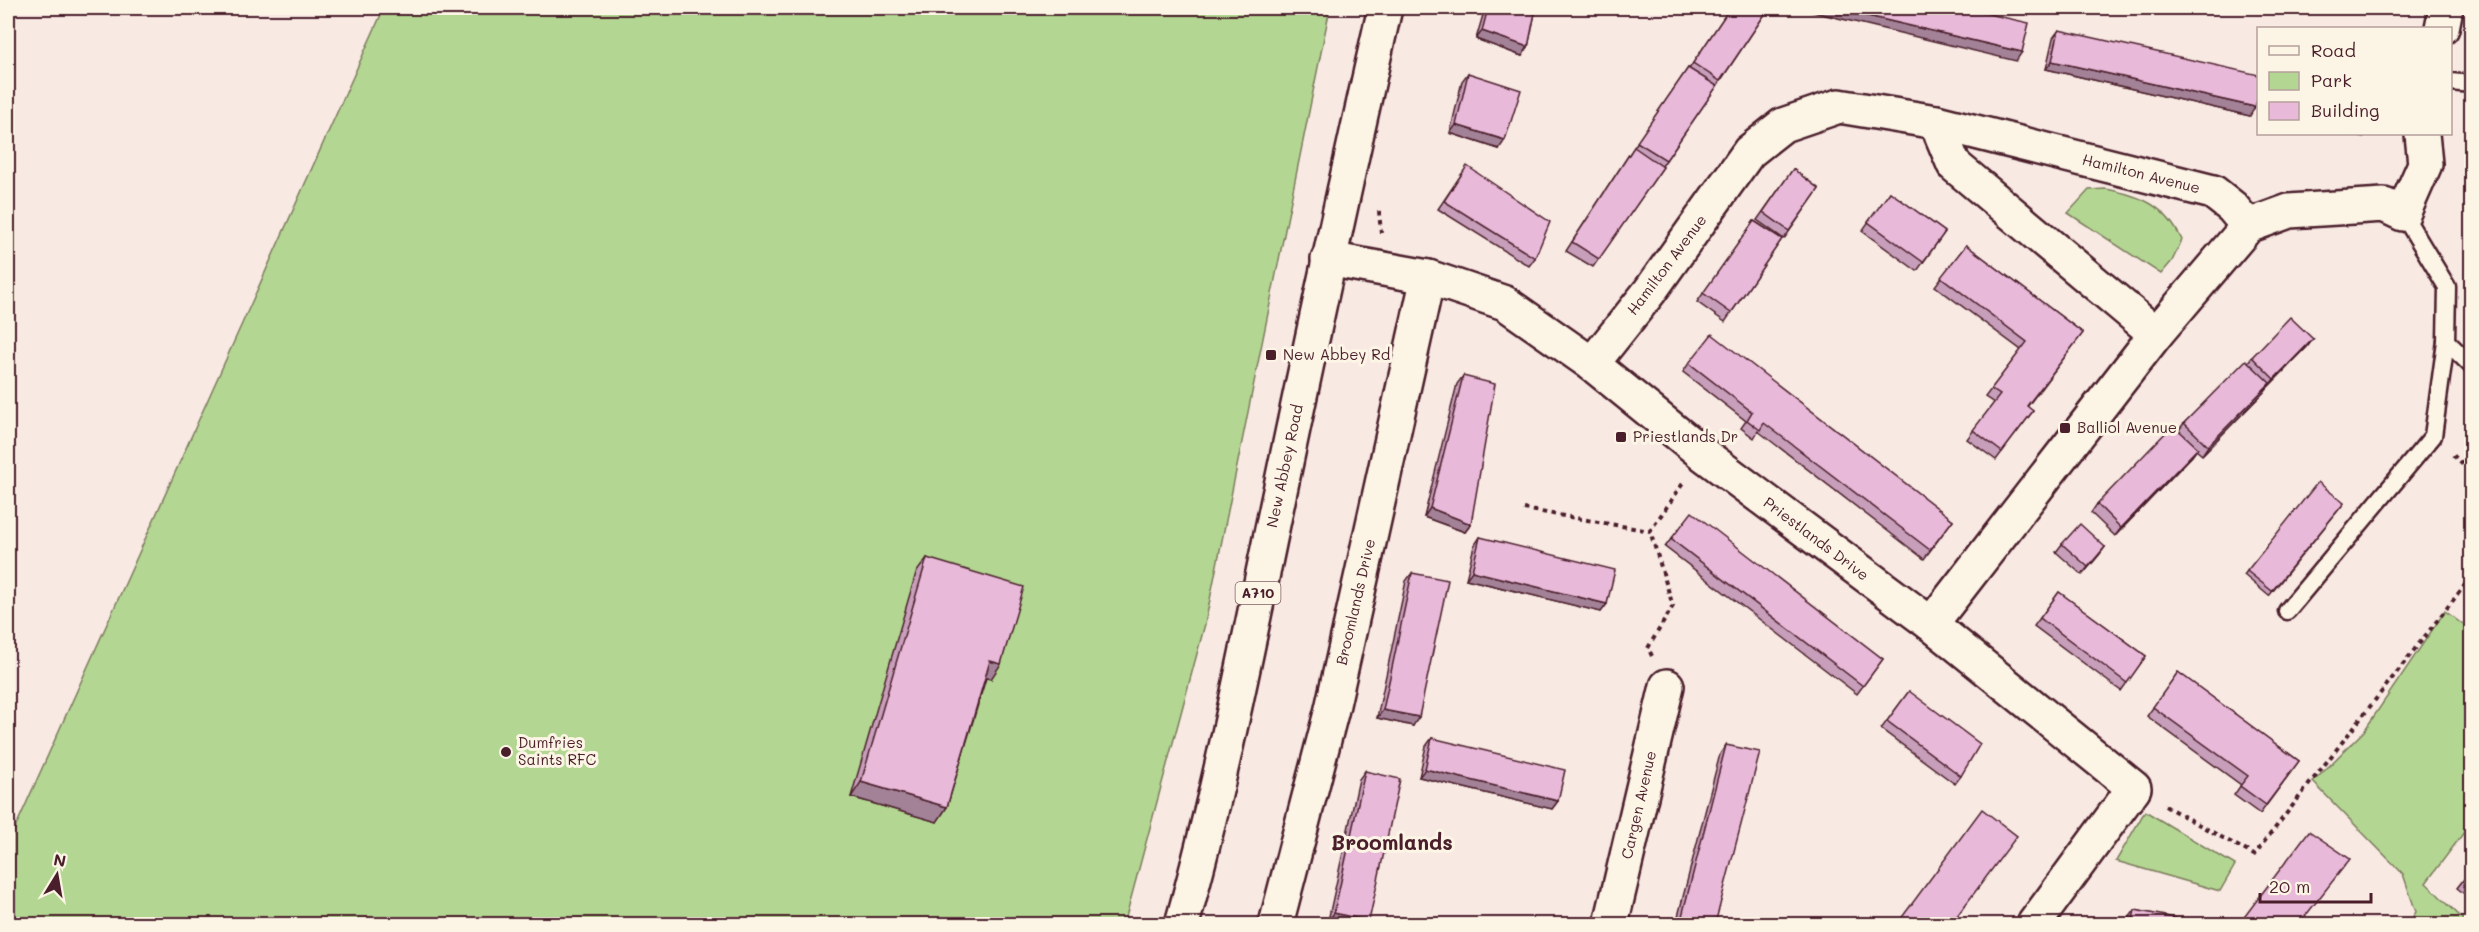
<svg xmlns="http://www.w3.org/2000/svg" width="2479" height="932" font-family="Mali,sans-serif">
	<rect width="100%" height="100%" fill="#f8e9e3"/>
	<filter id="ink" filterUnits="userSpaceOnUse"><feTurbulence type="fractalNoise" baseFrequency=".0167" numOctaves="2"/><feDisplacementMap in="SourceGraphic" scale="12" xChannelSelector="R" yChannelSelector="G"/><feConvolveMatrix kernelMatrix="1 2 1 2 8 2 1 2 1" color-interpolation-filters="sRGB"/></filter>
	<g filter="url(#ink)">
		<g fill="#b3d792" stroke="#7e7b5e" stroke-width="1.5">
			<path d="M384 8H1330L1205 624 1124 924H8V844Z"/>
			<path d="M2106 189C2142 196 2165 205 2182 240L2172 261 2161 274 2068 213 2089 190Z"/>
			<path d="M2445 611 2471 631V823L2426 883 2468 924H2408L2416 912 2403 874 2313 782 2364 731Z"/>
			<path d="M2145 811 2235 865 2220 891 2116 861Z"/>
		</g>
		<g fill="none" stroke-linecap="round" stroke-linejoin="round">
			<defs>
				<g id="lane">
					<path d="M2450 82 2472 84"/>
					<path d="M2403 214 2447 287 2446 341 2472 366"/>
					<path d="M2287 611 2433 436 2446 341"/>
				</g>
				<g id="street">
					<path d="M2442 28 2446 8"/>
					<path d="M1936 122 1954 165 2156 334"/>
					<path d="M1328 259 1428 277 1505 303 1592 364 1703 454 1931 624 2134 788 2034 924"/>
					<path d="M1592 364 1650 291 1749 152 1783 125 1839 106 1936 122 2213 192 2232 207 2248 226"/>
					<path d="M1931 624 2156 334 2248 226 2289 211 2384 205 2403 214 2425 164 2422 134"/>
					<path d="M1276 924 1332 709 1428 277"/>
					<path d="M1611 924 1667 686"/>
				</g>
				<path id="primary" d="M1182 924C1220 788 1247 649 1276 510 1311 342 1347 175 1385 8"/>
			</defs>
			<use href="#lane" stroke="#4a1f2b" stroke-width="21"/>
			<use href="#street" stroke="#4a1f2b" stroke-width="38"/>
			<use href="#primary" stroke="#4a1f2b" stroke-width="38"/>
			<g stroke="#4a1f2b" stroke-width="4" stroke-dasharray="4.5 4.5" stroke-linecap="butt">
				<path d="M1379 211 1381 233"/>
				<path d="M2453 455 2472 474"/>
				<path d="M1524 509 1650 531"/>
				<path d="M1652 656 1648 648 1673 606 1650 531 1684 482"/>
				<path d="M2165 806 2254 855 2472 576"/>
			</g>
			<use href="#lane" stroke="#fcf5e5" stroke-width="16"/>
			<use href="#street" stroke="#fcf5e5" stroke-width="33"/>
			<use href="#primary" stroke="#fcf5e5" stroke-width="33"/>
		</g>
		<g fill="#c89fbb" stroke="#4a1f2b" stroke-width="1.5">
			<path d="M1485 8H1536L1528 47 1522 56 1476 39Z"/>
			<path d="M1730 8H1769L1717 86 1662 166 1663 167 1593 267 1566 251 1628 156 1688 68 1689 69Z"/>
			<path d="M2059 30 2250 116 2046 69 2053 38Z"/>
			<path d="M1468 73 1499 149 1450 133 1462 81Z"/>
			<path d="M1793 169 1819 189 1784 239 1757 220Z"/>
			<path d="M1461 175 1535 258 1529 266 1438 209Z"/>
			<path d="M1890 192 1945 232 1917 271 1862 231Z"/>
			<path d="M1754 221 1782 239 1725 322 1697 302Z"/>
			<path d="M1966 245 2083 333 2027 407 2033 411 1996 460 1967 439 1994 403 1985 397 2021 350 1935 286Z"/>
			<path d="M2313 339 2307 347 2268 387 2264 392 2202 455 2196 450 2192 456 2115 536 2091 513 2097 504 2179 430 2184 423 2248 362 2252 357Z"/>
			<path d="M1689 363 1953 520 1924 559 1758 431 1754 438 1741 428 1746 421 1683 372Z"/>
			<path d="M1463 376 1471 524 1465 532 1424 517 1457 384Z"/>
			<path d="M2344 503 2269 596 2244 575 2247 571Z"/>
			<path d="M1480 537 1607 604 1601 612 1466 579 1474 546Z"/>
			<path d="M1671 539 1883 659 1857 694 1665 547Z"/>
			<path d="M2062 544 2105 547 2099 555 2082 575 2056 552Z"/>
			<path d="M927 558 991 679 986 678 947 807 937 822 851 797 916 573Z"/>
			<path d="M1412 573 1413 726 1377 718 1406 581Z"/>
			<path d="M2059 592 2146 656 2121 691 2034 626Z"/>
			<path d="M2178 672 2299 761 2260 814 2234 795 2241 785 2147 716Z"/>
			<path d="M1909 691 1961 776 1955 784 1881 729Z"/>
			<path d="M1432 738 1558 801 1552 809 1419 777 1426 746Z"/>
			<path d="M1726 745 1715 924H1676L1720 754Z"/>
			<path d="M1365 771 1369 921H1328L1359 779Z"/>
			<path d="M2472 869V900L2457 888Z"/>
			<path d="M2135 910 2199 924H2128L2129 918Z"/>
		</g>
		<g fill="#a38298" stroke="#4a1f2b" stroke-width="1.5">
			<path d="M1812 8H1834L2022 52 2016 61 1809 11Z"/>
			<path d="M1482 31 1528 47 1522 56 1476 39Z"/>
			<path d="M2052 61 2255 107 2250 116 2046 69Z"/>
			<path d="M1456 125 1505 140 1499 149 1450 133Z"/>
			<path d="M2346 134H2366L2363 137Z"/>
			<path d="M2313 339 2307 347 2268 387 2274 379Z"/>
			<path d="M2270 383 2264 392 2202 455 2208 446Z"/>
			<path d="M2198 448 2192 456 2115 536 2121 528Z"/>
			<path d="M1430 508 1471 524 1465 532 1424 517Z"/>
			<path d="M2105 547 2099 555 2082 575 2088 567Z"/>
			<path d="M1472 571 1607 604 1601 612 1466 579Z"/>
			<path d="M990 661 1001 664 991 679 980 676Z"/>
			<path d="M1383 710 1419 717 1413 726 1377 718Z"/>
			<path d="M1425 769 1558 801 1552 809 1419 777Z"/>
			<path d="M861 782 947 807 937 822 851 797Z"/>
			<path d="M1334 913 1369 921 1367 924H1342L1328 921Z"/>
		</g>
		<g fill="#e9b9d9" stroke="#4a1f2b" stroke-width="1.5">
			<path d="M1488 8H1536L1528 47 1482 31Z"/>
			<path d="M1730 8H1769L1720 81 1693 63Z"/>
			<path d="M1834 8H1962L2029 23 2022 52Z"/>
			<path d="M2059 30 2259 75V94L2255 107 2052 61Z"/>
			<path d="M1688 68 1717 86 1666 160 1637 142Z"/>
			<path d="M1468 73 1521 90 1505 140 1456 125Z"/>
			<path d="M1634 147 1663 167 1599 259 1572 242Z"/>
			<path d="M1467 166 1550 222 1535 258 1444 201Z"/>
			<path d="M1793 169 1819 189 1789 231 1763 212Z"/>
			<path d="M1890 192 1945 232 1923 262 1868 222Z"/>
			<path d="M1754 221 1782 239 1731 313 1703 293Z"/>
			<path d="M1966 245 2083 333 2027 406 2033 411 2002 452 1973 430 2000 395 1991 389 2027 342 1941 277Z"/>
			<path d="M2290 317 2313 339 2274 379 2252 357Z"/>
			<path d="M1712 334 1953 520 1930 550 1764 423 1760 430 1747 420 1752 412 1689 363Z"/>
			<path d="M2246 360 2270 383 2208 446 2184 423Z"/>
			<path d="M1463 376 1495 384 1471 524 1430 508Z"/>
			<path d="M2173 425 2198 448 2121 528 2097 504Z"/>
			<path d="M2318 482 2344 503 2272 591 2247 571Z"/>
			<path d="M1692 512 1883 659 1863 686 1671 539Z"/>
			<path d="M2080 524 2105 547 2088 567 2062 544Z"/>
			<path d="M1480 537 1615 570 1607 604 1472 571Z"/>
			<path d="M927 558 1024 587 1001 664 990 661 947 807 861 782Z"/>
			<path d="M1412 573 1448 580 1419 717 1383 710Z"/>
			<path d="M2059 592 2146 656 2127 683 2040 618Z"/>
			<path d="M2178 672 2299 761 2266 805 2240 786 2248 776 2153 707Z"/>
			<path d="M1909 691 1980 744 1961 776 1887 721Z"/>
			<path d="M1432 738 1565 770 1558 801 1425 769Z"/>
			<path d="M1726 745 1760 752 1715 924H1680Z"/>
			<path d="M1365 771 1400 779 1369 921 1334 913Z"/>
			<path d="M1982 809 2017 836 1951 924H1897Z"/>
			<path d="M2309 831 2350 859 2299 924H2239Z"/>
			<path d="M2472 869V881L2466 876Z"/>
			<path d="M2135 910 2200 923 2199 924H2132Z"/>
		</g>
	</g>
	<g fill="#4a1f2b" stroke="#fcf5e5" stroke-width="2">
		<rect x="1265" y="349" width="12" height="12" rx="3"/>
		<rect x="2059" y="422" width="12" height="12" rx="3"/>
		<rect x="1615" y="431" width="12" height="12" rx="3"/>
		<circle cx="506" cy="752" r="6"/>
	</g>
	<g text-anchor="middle" stroke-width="6" stroke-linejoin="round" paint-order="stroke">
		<rect fill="#fcf5e5" stroke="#7f5f63" stroke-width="1.5" x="1235.5" y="582" width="45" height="22" rx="4.5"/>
		<g font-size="14" font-weight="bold" fill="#4a1f2b">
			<text x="1258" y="598">A710</text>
		</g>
		<g font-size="15" fill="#4a1f2b" stroke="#fcf5e5">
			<text transform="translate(2141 174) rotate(14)" y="5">Hamilton Avenue</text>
			<text transform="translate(1667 265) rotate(-53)" y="5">Hamilton Avenue</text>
			<text transform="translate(1285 466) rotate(-78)" y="5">New Abbey Road</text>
			<text transform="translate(1816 539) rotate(37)" y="5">Priestlands Drive</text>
			<text transform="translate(1356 602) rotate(-77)" y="5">Broomlands Drive</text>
			<text transform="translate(1639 805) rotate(-77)" y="5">Cargen Avenue</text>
		</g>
		<g font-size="15" fill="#4a1f2b" stroke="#fcf5e5" text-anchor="start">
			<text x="1283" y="360">New Abbey Rd</text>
			<text x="2077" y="433">Balliol Avenue</text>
			<text x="1633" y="442">Priestlands Dr</text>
			<text x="518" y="748">Dumfries<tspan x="518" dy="17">Saints RFC</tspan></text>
		</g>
		<g font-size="21" font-weight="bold" fill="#4a1f2b" stroke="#fcf5e5">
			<text x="1392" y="850">Broomlands</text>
		</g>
	</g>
	<rect width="2479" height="932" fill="none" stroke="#fcf5e5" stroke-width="30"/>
	<rect x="15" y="15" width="2449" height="902" fill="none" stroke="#4a1f2b" stroke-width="2" filter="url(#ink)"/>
	<rect x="2257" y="27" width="195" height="108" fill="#fcf5e5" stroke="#b59f9b" stroke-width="1.5"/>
	<rect x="2269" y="46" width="30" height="9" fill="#fcf5e5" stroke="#b59f9b" stroke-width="1.5"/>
	<text x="2311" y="57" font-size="18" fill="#4a1f2b">Road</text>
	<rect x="2269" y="72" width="30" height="18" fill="#b3d792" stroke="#b59f9b" stroke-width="1.5"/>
	<text x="2311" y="87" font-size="18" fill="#4a1f2b">Park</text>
	<rect x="2269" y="102" width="30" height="18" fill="#e9b9d9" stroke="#b59f9b" stroke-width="1.5"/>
	<text x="2311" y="117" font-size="18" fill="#4a1f2b">Building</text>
	<g transform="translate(57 875) rotate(11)" stroke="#fcf5e5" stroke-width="4.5" paint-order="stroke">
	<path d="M0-4.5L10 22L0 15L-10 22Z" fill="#4a1f2b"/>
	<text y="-9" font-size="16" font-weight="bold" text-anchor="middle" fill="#4a1f2b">N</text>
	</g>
	<path d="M2260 893v9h111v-9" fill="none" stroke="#4a1f2b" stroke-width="3"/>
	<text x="2269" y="893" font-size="18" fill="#4a1f2b" stroke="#fcf5e5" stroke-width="4.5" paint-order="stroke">20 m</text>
</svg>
